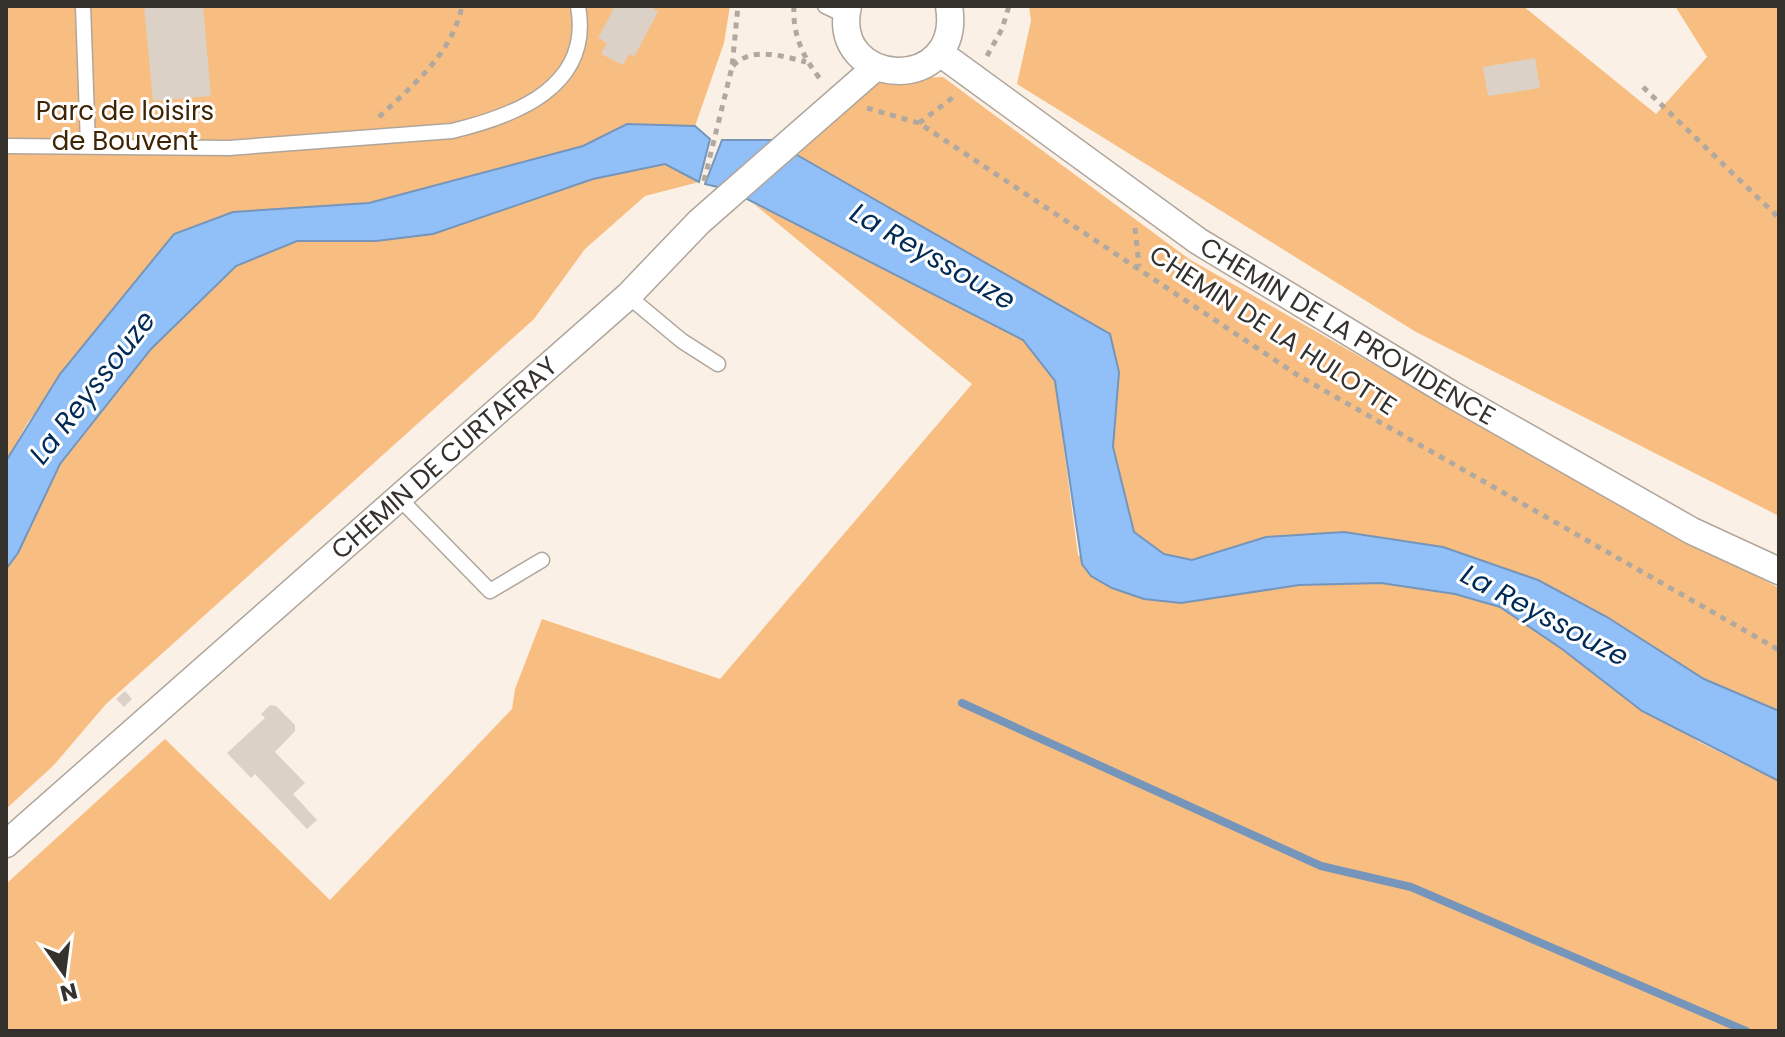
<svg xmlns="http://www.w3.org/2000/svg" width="1785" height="1037" font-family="Poppins,sans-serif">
	<rect width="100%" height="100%" fill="#fbf0e5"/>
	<g fill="#f8be81">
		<path d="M6 6H730L724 43 695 126 627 124 583 146 369 203 233 212 175 234 28 422 6 461Z"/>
		<path d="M1029 6H1523L1656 114 1707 57 1675 6H1779V516L1416 332 1017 84 1031 21Z"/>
		<path d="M943 77 1189 259 1573 478 1779 588V711L1704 679 1607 617 1538 580 1443 547 1344 532 1266 537 1192 560 1164 554 1134 532 1113 447 1119 372 1110 334 790 151 882 79Z"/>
		<path d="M665 164 699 182 645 196 585 249 534 319 106 704 54 765 6 809V569L18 553 60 464 151 349 236 267 297 241H376L433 234 593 179Z"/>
		<path d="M754 204 864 256 1023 340 1055 381 1078 555 1181 603 1299 585 1381 583 1455 594 1500 607 1699 742 1779 781V1031H6V884L165 739 330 900 512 709 515 689 542 619 720 679 972 384Z"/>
	</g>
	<g fill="#91c0f8" stroke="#7595bb" stroke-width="2">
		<path d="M627 124 695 126 710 139 699 182 665 164 593 179 433 234 376 241H297L236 266 151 349 60 464 18 553 6 569V461L60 374 174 234 233 212 369 203 583 146Z"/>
		<path d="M722 140H776L730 190 705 184Z"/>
		<path d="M790 151 1110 334 1119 372 1113 447 1134 532 1164 554 1192 560 1266 537 1344 532 1443 547 1538 580 1607 617 1704 679 1779 711V781L1642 711 1562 649 1500 607 1455 594 1381 583 1299 585 1181 603 1144 599 1112 588 1091 576 1082 564 1055 381 1023 340 743 197Z"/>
	</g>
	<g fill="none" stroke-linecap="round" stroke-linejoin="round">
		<path stroke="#7595bb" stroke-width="8" d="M962 703 1321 866 1411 887 1746 1031"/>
	</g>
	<g fill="#dcd1c6">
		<path d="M144 6H203L211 96 153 101Z"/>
		<path d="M615 6H651L658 12 634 57 629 54 623 65 601 54 607 43 598 38Z"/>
		<path d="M1535 58 1540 88 1488 96 1483 67Z"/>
		<path d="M125 691 132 699 124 707 116 699Z"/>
		<path d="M270 705 276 706 295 725V731L275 752 305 783 293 794 317 820 307 829 255 774 251 778 227 753 265 718 261 714Z"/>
	</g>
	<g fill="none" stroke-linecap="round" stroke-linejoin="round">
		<defs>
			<g id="service">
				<path d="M83 6 88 145"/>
				<path d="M825 6 846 16"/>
				<path d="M6 146 229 148 452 131C515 116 593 87 578 6"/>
				<path d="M628 296 682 341 718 364"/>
				<path d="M399 498 490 591 542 560"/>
			</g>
			<g id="minor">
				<path d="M848 6C829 89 964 96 949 6"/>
				<path id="s1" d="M940 53 1198 241 1451 394 1692 531 1779 571"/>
				<path id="s2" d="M6 844 628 296 699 222 876 67"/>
			</g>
		</defs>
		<use href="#service" stroke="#b0a59b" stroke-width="17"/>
		<use href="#minor" stroke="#b0a59b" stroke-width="29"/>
		<g stroke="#b1a9a0" stroke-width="5" stroke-dasharray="6 6" stroke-linecap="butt">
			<path d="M794 6C792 34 804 60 822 81"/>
			<path d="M987 56 1002 29 1009 6"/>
			<path d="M733 66C751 46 783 56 806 62"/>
			<path d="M1643 87 1779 218"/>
			<path d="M867 108 919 123 1299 376 1779 650"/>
			<path d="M379 117C413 85 452 54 462 6"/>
			<path d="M919 123 956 95"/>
			<path d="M704 181 732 67 738 6"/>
			<path d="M1135 228 1139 266"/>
		</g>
		<use href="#service" stroke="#fff" stroke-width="14"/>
		<use href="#minor" stroke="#fff" stroke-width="26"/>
	</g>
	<g text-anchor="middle" stroke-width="6" stroke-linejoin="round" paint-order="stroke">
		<g font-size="26" fill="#3f2504" stroke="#fff">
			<text x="125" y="120">Parc de loisirs<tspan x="125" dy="30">de Bouvent</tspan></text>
		</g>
		<g font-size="26" fill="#35312d" stroke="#fff">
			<text transform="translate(1273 330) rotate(33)" y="9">CHEMIN DE LA HULOTTE</text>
			<text dy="9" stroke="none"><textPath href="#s1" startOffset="494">CHEMIN DE LA PROVIDENCE</textPath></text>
			<text dy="9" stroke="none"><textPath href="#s2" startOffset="584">CHEMIN DE CURTAFRAY</textPath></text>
		</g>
		<g font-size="28" font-style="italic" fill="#012b56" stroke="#fff">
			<text transform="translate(933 256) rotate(30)" y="10">La Reyssouze</text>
			<text transform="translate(92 387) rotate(-52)" y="10">La Reyssouze</text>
			<text transform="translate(1545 615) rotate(28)" y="10">La Reyssouze</text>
		</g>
	</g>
	<rect width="1785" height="1037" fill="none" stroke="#35312d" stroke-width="16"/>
	<g transform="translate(64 973) rotate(166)" stroke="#ffffff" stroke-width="6" paint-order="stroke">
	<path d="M0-6L14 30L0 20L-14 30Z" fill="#35312d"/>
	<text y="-12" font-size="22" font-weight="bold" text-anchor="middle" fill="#35312d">N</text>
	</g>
</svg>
